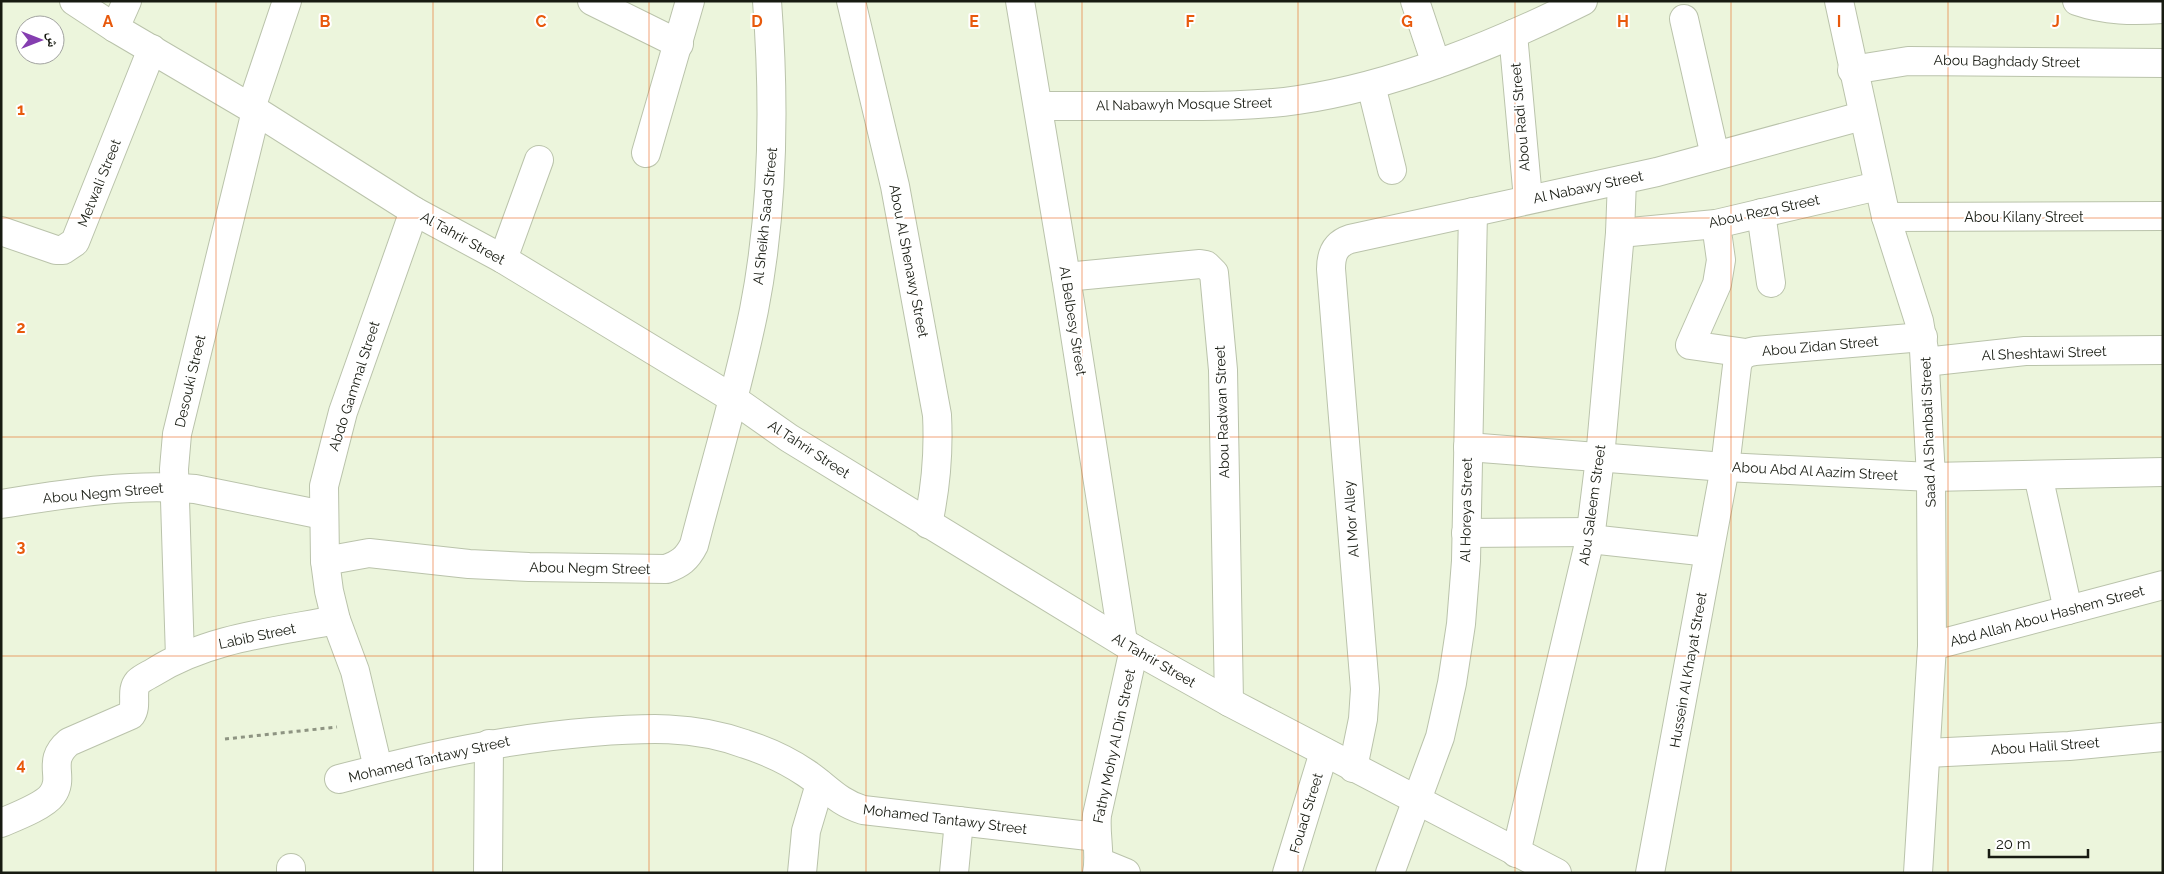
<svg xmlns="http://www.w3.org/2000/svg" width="2164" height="874" font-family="Raleway,'Noto Naskh Arabic',sans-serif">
	<rect width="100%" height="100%" fill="#ecf5dc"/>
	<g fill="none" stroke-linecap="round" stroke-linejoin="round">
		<defs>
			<g id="minor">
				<path d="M74 1 115 28 256 111 414 211 503 259 732 398 789 438 1134 649 1229 702 1557 873"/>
				<path d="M592 1 679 44"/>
				<path d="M851 1 895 186 937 415C939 453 936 487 928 524"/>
				<path d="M1020 1 1066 277 1123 642"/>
				<path d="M1415 1 1436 64"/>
				<path d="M1839 1 1886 217 1919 321 1924 350 1931 477 1932 646 1918 873"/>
				<path d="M2077 1C2106 11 2133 11 2163 9"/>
				<path d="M1684 19 1715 156"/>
				<path d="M115 28 127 1"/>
				<path d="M1513 34 1528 199"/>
				<path d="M1852 70 1908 61 2163 63"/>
				<path d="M1371 85 1392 170"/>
				<path d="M1038 106C1083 106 1128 106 1174 106 1215 106 1257 106 1298 100 1393 86 1498 44 1583 1"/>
				<path d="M251 108 287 1"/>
				<path d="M646 153 690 1"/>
				<path d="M1761 213 1771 283"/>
				<path d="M1886 217 2163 216"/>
				<path d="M1716 224 1721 260 1717 284 1690 345 1746 353"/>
				<path d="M1 231 56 250H63L75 242 152 49"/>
				<path d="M1620 233 1716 224 1878 186"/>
				<path d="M503 259 539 160"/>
				<path d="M1066 277 1200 264 1206 265 1214 273 1223 370 1229 702"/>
				<path d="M1925 362 2025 351 2163 350"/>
				<path d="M1468 447 1725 467 1931 477 2163 472"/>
				<path d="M2038 475 2068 610"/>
				<path d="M1 504C65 494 130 483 195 489L323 515"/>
				<path d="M1466 533 1591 532"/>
				<path d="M1590 539 1709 552"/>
				<path d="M325 561 369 553 469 564 529 567 666 569C680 564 687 559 694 545 714 467 738 389 754 310 774 208 775 105 767 1"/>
				<path d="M1932 646 2163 585"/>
				<path d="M180 657 174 469 177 434 256 111"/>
				<path d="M1927 753 2069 746 2163 737"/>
				<path d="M378 768 355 671 336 620 329 591 325 561 324 486 343 412 414 211"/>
				<path d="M1353 768 1363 719 1365 689 1331 269C1331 254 1335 244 1350 239L1657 172 1862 116"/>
				<path d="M339 779C423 757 504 739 592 732 645 728 693 725 745 744 767 751 787 760 806 773 827 787 837 802 863 810L1097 837"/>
				<path d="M1 823C15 817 44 806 52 795 66 776 45 762 69 742L131 715C138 705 130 691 138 682 142 678 149 675 154 672 208 638 274 632 336 620"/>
				<path d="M1516 853 1590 539 1600 458 1620 233 1622 180"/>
				<path d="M1099 862 1126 873"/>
				<path d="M291 873V868"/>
				<path d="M488 873 489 744"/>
				<path d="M802 873 806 831 820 784"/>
				<path d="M954 873 959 821"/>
				<path d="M1097 873C1101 853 1095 835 1097 815L1134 649"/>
				<path d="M1287 873 1324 752"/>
				<path d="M1390 873 1440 737 1452 683 1461 624 1466 561 1473 212"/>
				<path d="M1650 873 1725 467 1737 366C1740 356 1744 353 1755 351L1923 337"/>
			</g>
		</defs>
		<use href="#minor" stroke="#bac3ab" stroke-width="30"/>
		<path stroke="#8e9482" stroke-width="3" stroke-dasharray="4 4" stroke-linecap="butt" d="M225 739 337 727"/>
		<use href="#minor" stroke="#fff" stroke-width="28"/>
	</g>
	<path fill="none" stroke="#e8590c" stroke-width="1" stroke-opacity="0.55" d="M216 1V873M433 1V873M649 1V873M866 1V873M1082 1V873M1298 1V873M1515 1V873M1731 1V873M1948 1V873M1 218H2163M1 437H2163M1 656H2163"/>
	<g text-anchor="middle" stroke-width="4" stroke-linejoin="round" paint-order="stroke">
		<g font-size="14" fill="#171a11" stroke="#fff">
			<text transform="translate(2007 61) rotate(1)" y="5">Abou Baghdady Street</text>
			<text transform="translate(1184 104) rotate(-1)" y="5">Al Nabawyh Mosque Street</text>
			<text transform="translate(1520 117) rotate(-95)" y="5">Abou Radi Street</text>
			<text transform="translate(99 183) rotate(-68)" y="5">Metwali Street</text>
			<text transform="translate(1588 187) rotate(-12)" y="5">Al Nabawy Street</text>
			<text transform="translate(1764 211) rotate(-12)" y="5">Abou Rezq Street</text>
			<text transform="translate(765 216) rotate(-84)" y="5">Al Sheikh Saad Street</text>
			<text x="2024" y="222">Abou Kilany Street</text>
			<text transform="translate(463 238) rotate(29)" y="5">Al Tahrir Street</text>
			<text transform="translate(909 261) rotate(79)" y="5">Abou Al Shenawy Street</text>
			<text transform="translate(1073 321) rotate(81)" y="5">Al Belbesy Street</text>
			<text transform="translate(1820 346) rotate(-5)" y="5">Abou Zidan Street</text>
			<text transform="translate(2044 353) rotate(-2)" y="5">Al Sheshtawi Street</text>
			<text transform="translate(190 381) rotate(-77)" y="5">Desouki Street</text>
			<text transform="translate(354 386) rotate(-72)" y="5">Abdo Gammal Street</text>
			<text transform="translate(1222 412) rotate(-92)" y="5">Abou Radwan Street</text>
			<text transform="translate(1928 432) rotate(-92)" y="5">Saad Al Shanbati Street</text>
			<text transform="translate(809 449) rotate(33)" y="5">Al Tahrir Street</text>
			<text transform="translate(1815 471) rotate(3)" y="5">Abou Abd Al Aazim Street</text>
			<text transform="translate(103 493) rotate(-5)" y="5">Abou Negm Street</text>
			<text transform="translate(1592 505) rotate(-82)" y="5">Abu Saleem Street</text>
			<text transform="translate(1466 510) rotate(-89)" y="5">Al Horeya Street</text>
			<text transform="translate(1351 519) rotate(-94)" y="5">Al Mor Alley</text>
			<text transform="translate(590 568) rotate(1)" y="5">Abou Negm Street</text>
			<text transform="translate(2047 616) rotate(-15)" y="5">Abd Allah Abou Hashem Street</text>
			<text transform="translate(257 636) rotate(-12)" y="5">Labib Street</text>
			<text transform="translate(1154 660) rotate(30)" y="5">Al Tahrir Street</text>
			<text transform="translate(1688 670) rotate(-80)" y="5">Hussein Al Khayat Street</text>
			<text transform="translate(1114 746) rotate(-78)" y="5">Fathy Mohy Al Din Street</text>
			<text transform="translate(2045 746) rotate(-4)" y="5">Abou Halil Street</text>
			<text transform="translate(429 759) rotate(-13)" y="5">Mohamed Tantawy Street</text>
			<text transform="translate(1306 813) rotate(-73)" y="5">Fouad Street</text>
			<text transform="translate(945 819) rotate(7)" y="5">Mohamed Tantawy Street</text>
		</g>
	</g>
	<g font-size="16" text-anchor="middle" font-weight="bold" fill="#e8590c" stroke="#fff" stroke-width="4" stroke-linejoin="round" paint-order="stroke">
		<text x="108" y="27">A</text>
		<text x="325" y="27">B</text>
		<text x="541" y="27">C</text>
		<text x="757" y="27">D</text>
		<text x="974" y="27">E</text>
		<text x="1190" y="27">F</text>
		<text x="1407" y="27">G</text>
		<text x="1623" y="27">H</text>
		<text x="1839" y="27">I</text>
		<text x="2056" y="27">J</text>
		<text x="21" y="115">1</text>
		<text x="21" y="333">2</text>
		<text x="21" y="552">3</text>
		<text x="21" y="770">4</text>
	</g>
	<rect width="2164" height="874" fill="none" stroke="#171a11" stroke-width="5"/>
	<g transform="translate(40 40) rotate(90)"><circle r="24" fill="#ffffff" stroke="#a2a3a0"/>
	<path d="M0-4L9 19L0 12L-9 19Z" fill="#853eb0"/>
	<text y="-8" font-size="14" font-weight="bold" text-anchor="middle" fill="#171a11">ش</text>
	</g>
	<path d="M1989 849v8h99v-8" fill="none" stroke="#171a11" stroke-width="2.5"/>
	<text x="1996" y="849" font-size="15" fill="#171a11" stroke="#ffffff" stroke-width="4" paint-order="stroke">20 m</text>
</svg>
